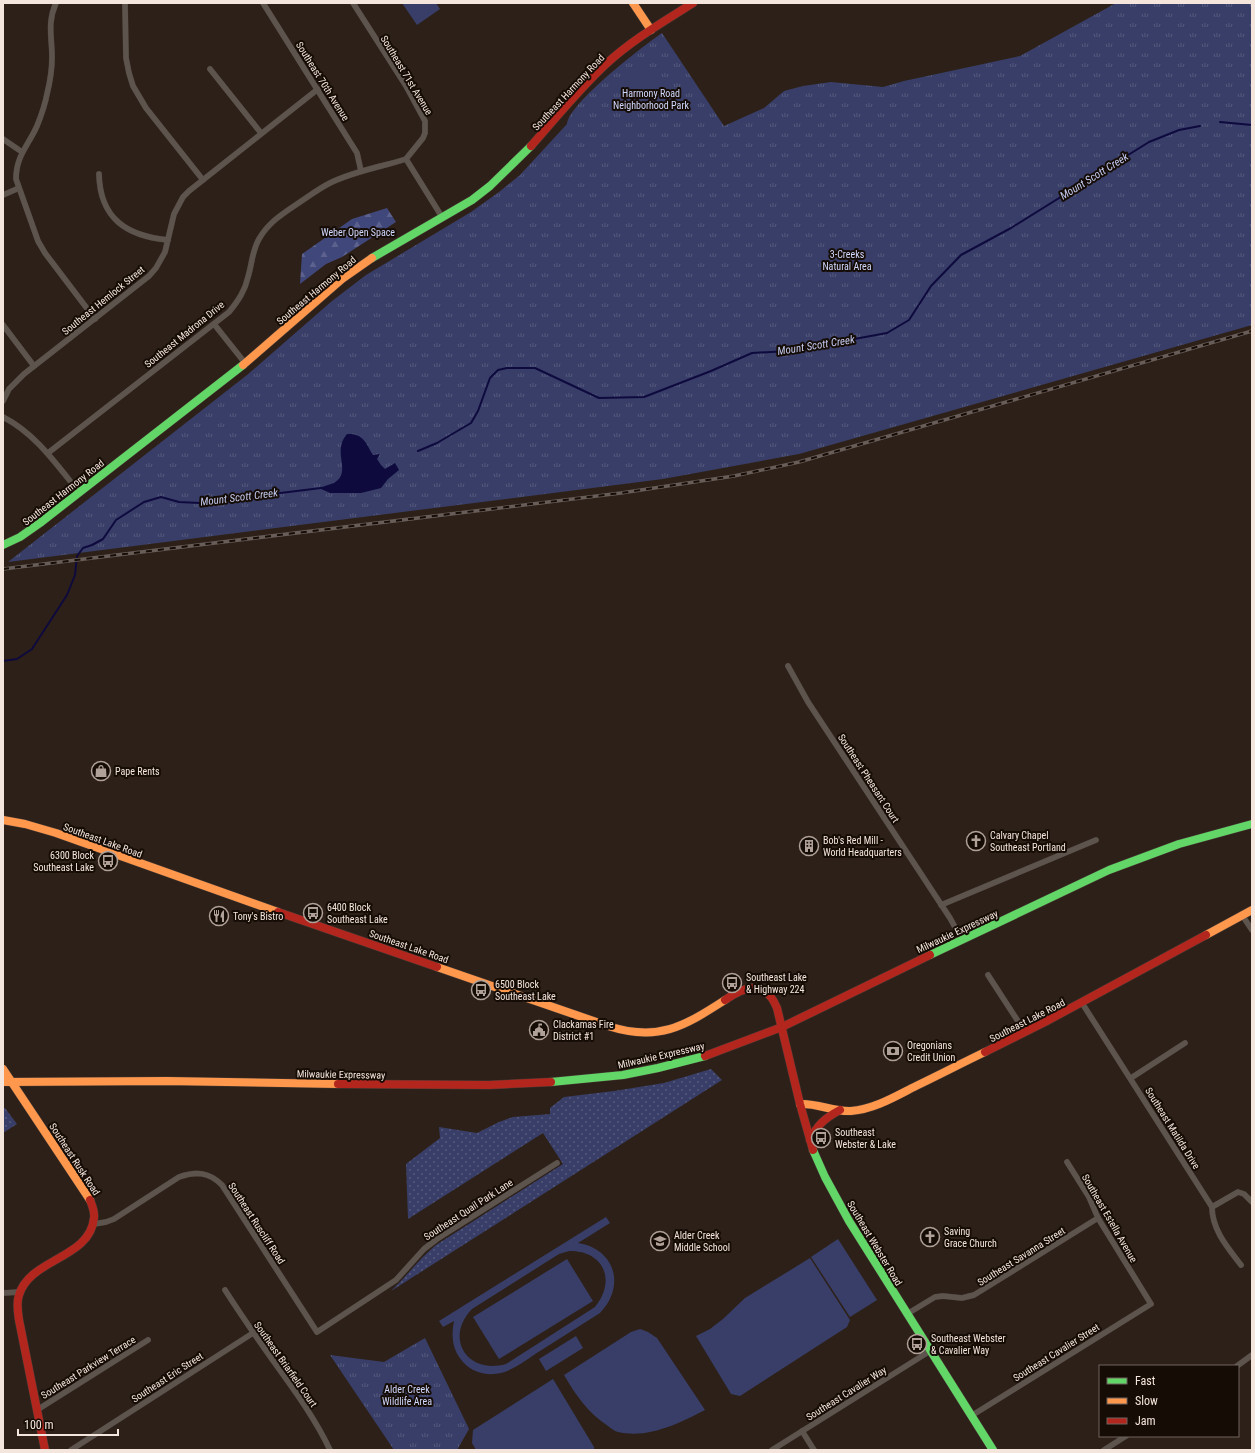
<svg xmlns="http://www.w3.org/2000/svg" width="1255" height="1453" font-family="'Roboto Condensed',sans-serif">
	<defs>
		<pattern id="grass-dots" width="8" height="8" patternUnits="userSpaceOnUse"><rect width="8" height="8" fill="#383e68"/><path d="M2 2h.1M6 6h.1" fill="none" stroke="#555a7d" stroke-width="1.8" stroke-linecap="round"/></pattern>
		<pattern id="forest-firs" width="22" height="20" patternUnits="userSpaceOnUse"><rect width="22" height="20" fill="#40477b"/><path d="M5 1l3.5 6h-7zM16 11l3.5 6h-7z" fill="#5c628d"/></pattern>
		<pattern id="park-tufts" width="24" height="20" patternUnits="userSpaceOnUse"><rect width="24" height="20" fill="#383e68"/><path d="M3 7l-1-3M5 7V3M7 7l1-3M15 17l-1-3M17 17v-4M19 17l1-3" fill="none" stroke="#555a7d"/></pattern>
	</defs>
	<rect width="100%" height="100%" fill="#2d2018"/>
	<g fill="url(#grass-dots)">
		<path d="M711 1069 722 1080 391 1291C407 1276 419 1259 436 1245L563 1164 543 1133 408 1219 406 1164 440 1138 439 1127 477 1133 499 1122 513 1117 550 1114V1108L564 1097 614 1091 664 1083Z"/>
		<path d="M3 1108H5L17 1124 3 1133Z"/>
	</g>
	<path fill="url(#forest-firs)" d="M387 208 396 222 342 257 326 264 300 284 302 254 352 219Z"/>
	<g fill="url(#park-tufts)">
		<path d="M1116 3H1252V325L799 454 663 479 8 562 247 375 332 301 366 275 471 212 499 192 520 175 567 124C569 103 643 46 662 33L724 126 764 108 784 91 803 86 831 82 883 87 904 81 1020 56Z"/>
		<path d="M425 1338 469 1429 457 1450H394L330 1355 384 1362Z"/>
	</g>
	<g fill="#383e68" fill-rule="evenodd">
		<path d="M402 3H436L440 9 417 25Z"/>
		<circle cx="641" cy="83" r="17"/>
		<path d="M606 1217 610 1223 578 1243C615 1249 626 1286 600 1313 580 1326 560 1338 540 1351 527 1359 511 1373 494 1374 484 1375 471 1371 464 1363 452 1351 451 1336 454 1321L443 1327 439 1321ZM569 1251C603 1250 617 1280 595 1307L506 1364C467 1375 444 1338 472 1309L559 1254Z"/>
		<path d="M838 1239 877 1300 850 1317 811 1257Z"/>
		<path d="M810 1258 850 1320 847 1327 740 1396 731 1394 696 1336 710 1329 723 1319 745 1298Z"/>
		<path d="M567 1259 593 1301 499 1359 473 1317Z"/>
		<path d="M640 1329 648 1332 657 1338 705 1410C680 1423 648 1439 618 1432 614 1431 611 1428 608 1426 588 1413 575 1394 564 1375L631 1332Z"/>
		<path d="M576 1336 583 1348 546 1371 539 1359Z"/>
		<path d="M553 1379 594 1447V1450H476L472 1443 473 1430Z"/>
	</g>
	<path fill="#0f0a3e" d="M347 434C363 433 366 443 373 455L380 454 377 459 381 465 385 469 395 463 399 470 388 479 381 488 361 493H330L319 488C324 486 329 485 334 483 353 472 331 452 347 434Z"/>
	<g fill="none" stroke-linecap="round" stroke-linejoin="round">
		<g stroke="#0f0a3e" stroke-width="2">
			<path d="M1220 122 1252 125"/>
			<path d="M418 451 437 443 471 423 478 411 490 378 498 370 507 368H535L599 398 644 397 711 371 752 353 789 351 887 333 909 320 931 286 961 255 1011 228 1149 142 1179 130 1200 126"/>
			<path d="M3 661 17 659 32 649 67 595 75 575 77 556 83 548 92 545 103 539 116 520 144 502 161 497 179 502 200 503 321 488"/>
		</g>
		<defs>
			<g id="street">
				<path d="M56 3C47 23 52 37 52 57 52 69 50 82 47 94 45 105 41 116 37 126 28 146 16 156 16 179L38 241 45 253 95 319"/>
				<path d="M125 3 126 58 129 73 133 86 146 108 203 180"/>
				<path d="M263 3 357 153 361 171"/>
				<path d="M353 3 406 86 425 121V133L423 138 406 159"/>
				<path d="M210 69 261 133"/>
				<path d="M3 139 22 152"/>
				<path d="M406 159 442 217"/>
				<path d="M99 174C100 219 127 236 168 240"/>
				<path d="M3 195 19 188"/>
				<path d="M214 324 245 363"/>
				<path d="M3 325 34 366"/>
				<path d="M3 401 9 389 24 374 149 276 156 268 165 252 174 214 183 197 189 191 318 89"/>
				<path d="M3 417C36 434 56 464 79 492"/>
				<path d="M48 453 229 312C238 301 245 291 248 277 252 264 252 251 259 239 268 223 282 214 297 204 308 197 318 189 330 183 354 171 381 167 406 159"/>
				<path d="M788 666 808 702 950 918 962 940"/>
				<path d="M941 905 1096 840"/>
				<path d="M1242 915 1252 930"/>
				<path d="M988 975 1025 1032"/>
				<path d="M1082 1003 1212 1207C1212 1230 1228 1248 1241 1265"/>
				<path d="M1131 1078 1185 1043"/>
				<path d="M1212 1207 1238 1192 1244 1194 1252 1202"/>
				<path d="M94 1224 106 1222 114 1219 179 1177C196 1171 209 1172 222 1185L317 1332 396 1280 424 1249 437 1239 557 1163"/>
				<path d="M225 1290C241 1315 257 1338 274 1362 294 1390 315 1418 330 1450"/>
				<path d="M3 1293 20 1292"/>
				<path d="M907 1314 935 1297 943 1296 962 1298 974 1295 1098 1218"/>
				<path d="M1237 1366 1252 1355"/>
				<path d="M37 1410 148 1340"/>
				<path d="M971 1416 1151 1304 1098 1218 1089 1197 1067 1162"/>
				<path d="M802 1431 814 1450"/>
				<path d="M71 1450 253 1333"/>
				<path d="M772 1450 930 1351"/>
				<path d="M1104 1450 1126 1436"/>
			</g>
			<g id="fast">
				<path d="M372 258 472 200 490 186 531 146"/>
				<path d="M3 545 20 537 40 523 243 365"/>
				<path d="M930 955 1109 870 1179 844 1252 824"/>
				<path d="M551 1082 623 1075 658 1068 705 1056"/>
				<path d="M813 1150 825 1177 849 1221 993 1450"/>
			</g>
			<g id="slow">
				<path d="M633 3 651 30"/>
				<path d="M243 365 342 279 372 258"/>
				<path d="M3 820 25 824 56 833 278 912"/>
				<path d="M1206 935 1252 910"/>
				<path d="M437 967 608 1026C658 1042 683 1027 725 1000"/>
				<path d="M3 1069 90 1200"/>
				<path d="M3 1082 167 1081 338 1084"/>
				<path d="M800 1104C818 1103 833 1112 851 1111 875 1109 896 1096 916 1086 939 1075 962 1063 985 1052"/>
			</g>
			<g id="jam">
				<path d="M531 146C555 119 579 89 606 64 632 40 663 22 693 3"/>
				<path d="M278 912 437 967"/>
				<path d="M725 1000C746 986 765 979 777 1008L800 1104 813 1150"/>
				<path d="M985 1052 1045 1022 1206 935"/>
				<path d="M705 1056 782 1027 930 955"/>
				<path d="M338 1084 489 1085 551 1082"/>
				<path d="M810 1140C817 1125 825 1118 840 1110"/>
				<path d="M45 1450 19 1320C18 1312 16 1303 19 1295 30 1258 90 1259 94 1218 95 1212 92 1205 90 1200"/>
			</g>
		</defs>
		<use href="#street" stroke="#463b35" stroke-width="6"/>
		<use href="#fast" stroke="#463b35" stroke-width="9"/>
		<use href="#slow" stroke="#463b35" stroke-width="9"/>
		<use href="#jam" stroke="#463b35" stroke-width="9"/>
		<use href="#street" stroke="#5d544e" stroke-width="5.5"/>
		<use href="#fast" stroke="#63d668" stroke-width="8"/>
		<use href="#slow" stroke="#ff974d" stroke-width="8"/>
		<use href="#jam" stroke="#b3261e" stroke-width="8"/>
		<defs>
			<path id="rail" d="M3 569 621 493 734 476 799 462 1252 331"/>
		</defs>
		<use href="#rail" stroke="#685d58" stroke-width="3.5"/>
		<use href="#rail" stroke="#160c06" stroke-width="2" stroke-dasharray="6" stroke-linecap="butt"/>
	</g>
	<defs>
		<symbol id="shop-ring" viewBox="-11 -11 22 22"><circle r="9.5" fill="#160c06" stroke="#afa198" stroke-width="1.5"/><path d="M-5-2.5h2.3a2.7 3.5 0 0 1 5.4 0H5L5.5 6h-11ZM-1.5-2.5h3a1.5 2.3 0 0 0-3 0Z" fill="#afa198"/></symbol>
		<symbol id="church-ring" viewBox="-11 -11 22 22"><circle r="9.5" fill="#160c06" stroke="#afa198" stroke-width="1.5"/><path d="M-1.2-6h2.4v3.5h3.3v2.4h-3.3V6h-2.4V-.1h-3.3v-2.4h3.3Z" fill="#afa198"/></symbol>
		<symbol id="building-ring" viewBox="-11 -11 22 22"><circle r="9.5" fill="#160c06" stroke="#afa198" stroke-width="1.5"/><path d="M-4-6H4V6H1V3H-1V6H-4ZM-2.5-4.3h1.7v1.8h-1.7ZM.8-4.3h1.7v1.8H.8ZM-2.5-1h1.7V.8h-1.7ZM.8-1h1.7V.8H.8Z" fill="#afa198"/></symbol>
		<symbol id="bus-ring" viewBox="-11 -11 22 22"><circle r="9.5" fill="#160c06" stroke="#afa198" stroke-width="1.5"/><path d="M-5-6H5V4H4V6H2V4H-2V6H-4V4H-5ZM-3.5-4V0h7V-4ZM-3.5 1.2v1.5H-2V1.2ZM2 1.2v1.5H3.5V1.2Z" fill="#afa198"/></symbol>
		<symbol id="restaurant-ring" viewBox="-11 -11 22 22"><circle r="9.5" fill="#160c06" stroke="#afa198" stroke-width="1.5"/><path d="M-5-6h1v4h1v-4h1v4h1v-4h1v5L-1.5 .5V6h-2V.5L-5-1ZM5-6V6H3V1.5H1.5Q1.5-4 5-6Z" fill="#afa198"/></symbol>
		<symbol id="civic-ring" viewBox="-11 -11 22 22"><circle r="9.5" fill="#160c06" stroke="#afa198" stroke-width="1.5"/><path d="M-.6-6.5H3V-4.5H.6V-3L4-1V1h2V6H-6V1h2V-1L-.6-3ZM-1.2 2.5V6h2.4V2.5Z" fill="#afa198"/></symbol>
		<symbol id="bank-ring" viewBox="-11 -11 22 22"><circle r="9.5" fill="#160c06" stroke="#afa198" stroke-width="1.5"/><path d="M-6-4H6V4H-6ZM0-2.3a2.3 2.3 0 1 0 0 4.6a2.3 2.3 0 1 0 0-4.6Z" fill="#afa198"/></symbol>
		<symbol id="school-ring" viewBox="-11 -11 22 22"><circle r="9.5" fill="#160c06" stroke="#afa198" stroke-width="1.5"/><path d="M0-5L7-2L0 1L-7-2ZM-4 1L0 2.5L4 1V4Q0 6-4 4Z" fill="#afa198"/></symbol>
	</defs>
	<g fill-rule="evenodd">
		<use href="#shop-ring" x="90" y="760" width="22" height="22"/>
		<use href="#church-ring" x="965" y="830" width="22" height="22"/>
		<use href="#building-ring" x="798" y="835" width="22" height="22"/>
		<use href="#bus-ring" x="97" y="850" width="22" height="22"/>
		<use href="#bus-ring" x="302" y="902" width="22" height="22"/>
		<use href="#restaurant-ring" x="208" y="905" width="22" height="22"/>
		<use href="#bus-ring" x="721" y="972" width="22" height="22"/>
		<use href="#bus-ring" x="470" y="979" width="22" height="22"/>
		<use href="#civic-ring" x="528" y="1019" width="22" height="22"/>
		<use href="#bank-ring" x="882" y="1040" width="22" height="22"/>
		<use href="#bus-ring" x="810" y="1127" width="22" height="22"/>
		<use href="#church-ring" x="919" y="1226" width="22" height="22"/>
		<use href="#school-ring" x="649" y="1230" width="22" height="22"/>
		<use href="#bus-ring" x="906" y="1333" width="22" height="22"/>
	</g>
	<g text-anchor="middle" stroke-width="4" stroke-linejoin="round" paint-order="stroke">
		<g font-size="10" fill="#f5e6dd" stroke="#160c06">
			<text transform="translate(407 75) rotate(59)" y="4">Southeast 71st Avenue</text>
			<text transform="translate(323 81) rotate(58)" y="4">Southeast 70th Avenue</text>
			<text transform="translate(568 92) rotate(-47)" y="4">Southeast Harmony Road</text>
			<text transform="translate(316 290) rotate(-40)" y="4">Southeast Harmony Road</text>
			<text transform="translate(103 300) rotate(-39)" y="4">Southeast Hemlock Street</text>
			<text transform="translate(184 334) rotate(-39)" y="4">Southeast Madrona Drive</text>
			<text transform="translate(63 492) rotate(-38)" y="4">Southeast Harmony Road</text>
			<text transform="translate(869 778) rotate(57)" y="4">Southeast Pheasant Court</text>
			<text transform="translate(103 840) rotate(20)" y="4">Southeast Lake Road</text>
			<text transform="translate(957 931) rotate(-25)" y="4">Milwaukie Expressway</text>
			<text transform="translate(409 946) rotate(19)" y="4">Southeast Lake Road</text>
			<text transform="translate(1027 1020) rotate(-27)" y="4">Southeast Lake Road</text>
			<text transform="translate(661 1055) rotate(-13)" y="4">Milwaukie Expressway</text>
			<text transform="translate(341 1074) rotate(1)" y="4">Milwaukie Expressway</text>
			<text transform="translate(1173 1128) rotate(58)" y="4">Southeast Matilda Drive</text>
			<text transform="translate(75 1159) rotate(57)" y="4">Southeast Rusk Road</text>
			<text transform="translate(468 1209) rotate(-33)" y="4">Southeast Quail Park Lane</text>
			<text transform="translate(1110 1218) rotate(60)" y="4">Southeast Estella Avenue</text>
			<text transform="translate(257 1223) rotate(57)" y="4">Southeast Ruscliff Road</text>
			<text transform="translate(875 1243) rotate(59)" y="4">Southeast Webster Road</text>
			<text transform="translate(1021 1256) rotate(-32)" y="4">Southeast Savanna Street</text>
			<text transform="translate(1056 1352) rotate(-32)" y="4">Southeast Cavalier Street</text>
			<text transform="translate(286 1364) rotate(55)" y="4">Southeast Briarfield Court</text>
			<text transform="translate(88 1367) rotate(-32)" y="4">Southeast Parkview Terrace</text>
			<text transform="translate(167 1377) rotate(-33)" y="4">Southeast Eric Street</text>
			<text transform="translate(846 1393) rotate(-32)" y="4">Southeast Cavalier Way</text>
		</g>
		<g font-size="10" fill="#d0d9fe" stroke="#160c06">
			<text x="651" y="97">Harmony Road<tspan x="651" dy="12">Neighborhood Park</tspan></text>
			<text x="358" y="236">Weber Open Space</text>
			<text x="847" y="258">3-Creeks<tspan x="847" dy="12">Natural Area</tspan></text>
			<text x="407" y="1393">Alder Creek<tspan x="407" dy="12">Wildlife Area</tspan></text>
		</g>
		<g font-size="10" fill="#f5e6dd" stroke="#160c06" text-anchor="start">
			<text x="115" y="775">Pape Rents</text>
			<text x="990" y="839">Calvary Chapel<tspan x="990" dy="12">Southeast Portland</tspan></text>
			<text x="823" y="844">Bob's Red Mill -<tspan x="823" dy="12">World Headquarters</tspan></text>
			<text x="94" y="859" text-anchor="end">6300 Block<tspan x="94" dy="12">Southeast Lake</tspan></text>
			<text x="327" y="911">6400 Block<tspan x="327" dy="12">Southeast Lake</tspan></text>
			<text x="233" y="920">Tony's Bistro</text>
			<text x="746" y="981">Southeast Lake<tspan x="746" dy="12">&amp; Highway 224</tspan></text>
			<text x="495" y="988">6500 Block<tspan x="495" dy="12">Southeast Lake</tspan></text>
			<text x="553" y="1028">Clackamas Fire<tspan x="553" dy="12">District #1</tspan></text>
			<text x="907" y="1049">Oregonians<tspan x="907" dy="12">Credit Union</tspan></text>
			<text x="835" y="1136">Southeast<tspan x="835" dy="12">Webster &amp; Lake</tspan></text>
			<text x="944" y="1235">Saving<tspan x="944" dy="12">Grace Church</tspan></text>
			<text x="674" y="1239">Alder Creek<tspan x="674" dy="12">Middle School</tspan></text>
			<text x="931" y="1342">Southeast Webster<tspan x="931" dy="12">&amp; Cavalier Way</tspan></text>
		</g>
		<g font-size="11" font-style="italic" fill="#c4cdf2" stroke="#160c06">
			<text transform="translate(1094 176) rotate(-32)" y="4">Mount Scott Creek</text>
			<text transform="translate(816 345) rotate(-9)" y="4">Mount Scott Creek</text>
			<text transform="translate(239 497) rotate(-7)" y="4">Mount Scott Creek</text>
		</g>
	</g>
	<rect width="1255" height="1453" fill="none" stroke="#f5e6dd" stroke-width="8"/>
	<rect x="1099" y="1365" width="140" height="72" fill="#160c06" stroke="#6f635c"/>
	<rect x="1107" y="1378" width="20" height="6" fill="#63d668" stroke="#6f635c"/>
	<text x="1135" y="1385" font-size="12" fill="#f5e6dd">Fast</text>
	<rect x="1107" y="1398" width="20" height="6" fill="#ff974d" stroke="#6f635c"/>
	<text x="1135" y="1405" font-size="12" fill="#f5e6dd">Slow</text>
	<rect x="1107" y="1418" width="20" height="6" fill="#b3261e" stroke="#6f635c"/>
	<text x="1135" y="1425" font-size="12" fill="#f5e6dd">Jam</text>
	<path d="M18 1429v6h100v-6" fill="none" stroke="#f5e6dd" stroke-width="2"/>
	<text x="24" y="1429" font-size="12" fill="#f5e6dd" stroke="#160c06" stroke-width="3" paint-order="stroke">100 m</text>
</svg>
